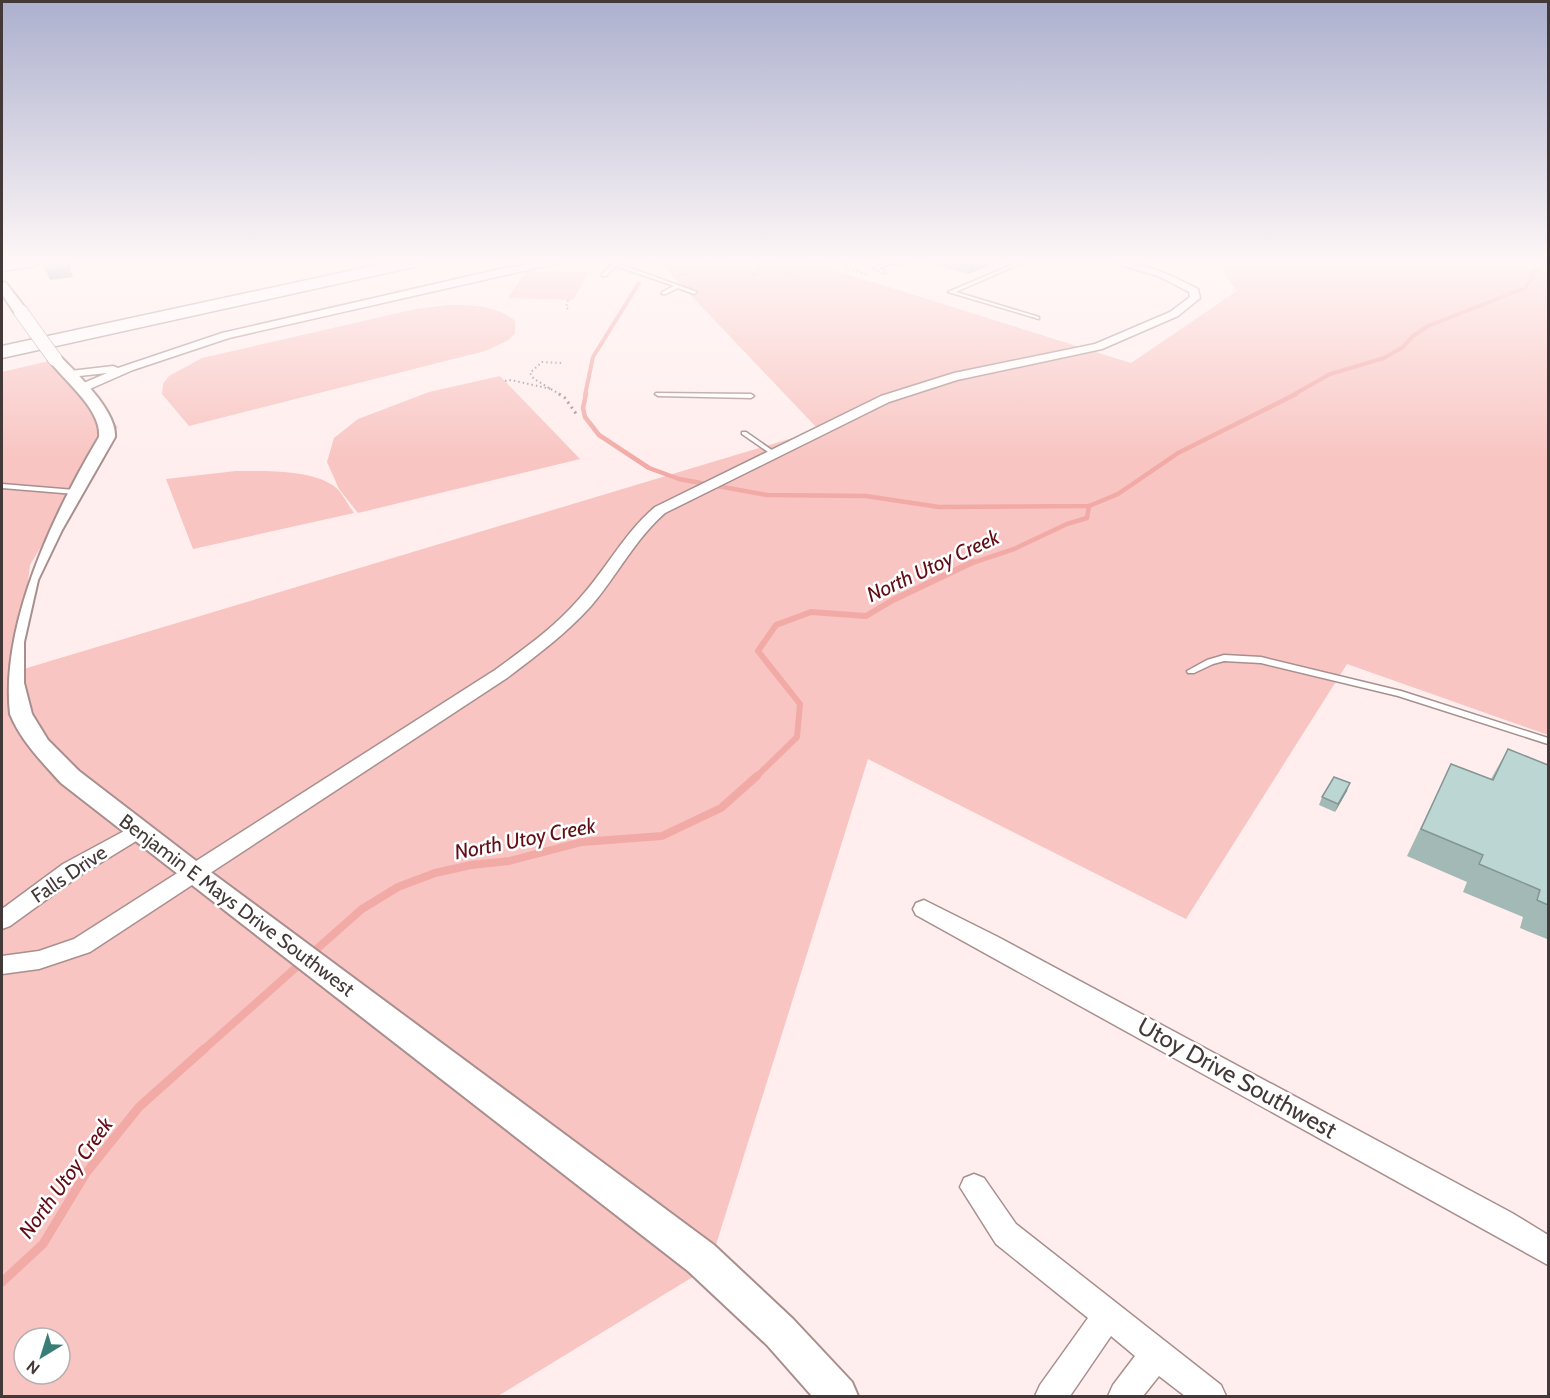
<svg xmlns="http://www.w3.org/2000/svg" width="1550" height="1398" font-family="Cabin,sans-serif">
	<rect width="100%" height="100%" fill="#ffeeed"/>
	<g fill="#f8c5c2" fill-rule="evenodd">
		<path d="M660 263H812L1131 363 1237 291 1217 263H1548V735L1347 664 1186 919 868 759 709 1267 498 1396H2V372L53 360 118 427 82 479 30 565 17 671 819 430ZM24 1338H60V1374H24Z"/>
		<path d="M526 271 589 272 573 300 508 298Z"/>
		<path d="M447 305C471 305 496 305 515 321V334L507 341 485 351 189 426 162 394 163 384 169 376 202 358 416 309Z"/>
		<path d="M500 376 580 459 358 513 339 489 327 462 334 438 358 419 429 392Z"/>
		<path d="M236 471C264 471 310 469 334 486 342 492 348 505 354 513L193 549 166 479Z"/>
	</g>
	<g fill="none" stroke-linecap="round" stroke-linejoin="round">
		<g stroke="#f2aaa6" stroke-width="4">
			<path d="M585 395 593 357 639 283"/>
			<path d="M1293 395 1330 374 1384 358 1403 347 1413 336 1428 326 1525 288 1532 279 1531 273 1548 265"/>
		</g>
		<g stroke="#f2aaa6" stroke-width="4.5">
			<path d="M586 394 583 408 585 417 599 435 649 468 679 479 767 495 866 496 939 507 1089 506 1118 494 1178 453 1296 394"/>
			<path d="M969 564 1014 549 1067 524 1087 518 1089 506"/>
		</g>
		<path stroke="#f2aaa6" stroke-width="6" d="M755 778 797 737 800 704 758 651 776 625 811 612 866 616 893 600 973 562"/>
		<g stroke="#f2aaa6" stroke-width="8">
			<path d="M311 954 362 909 398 887 435 873 471 865 509 861 582 842 662 836 721 808 757 776"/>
			<path d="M202 1051 301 963"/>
		</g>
		<path stroke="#f2aaa6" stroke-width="9" d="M2 1282 43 1244 86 1173 139 1107 204 1049"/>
		<defs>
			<g id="service">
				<path d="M609 263H617L697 292 694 294 678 288 666 294H662V292L674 286 616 266 606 276H602V274L612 265Z"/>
				<path d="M886 263H903L904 264 902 265 890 264 879 268 885 271V273H883L873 268Z"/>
				<path d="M1016 263H1022L956 292 1039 317V319L948 292Z"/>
				<path d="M656 393 751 394 754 396 751 398 658 396 655 394Z"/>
				<path d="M742 432H746L776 453 771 454 742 434Z"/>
				<path d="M2 484 75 490 78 492 75 494 2 488Z"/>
				<path d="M1224 655 1261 657 1401 691 1548 738V744L1398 696 1261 663 1224 661 1213 664 1194 673H1188L1187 671 1207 660Z"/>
			</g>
			<g id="minor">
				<path d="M17 263H39L34 266 2 271V265Z"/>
				<path d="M537 263H558L229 338 133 370 83 392 77 388 79 385 107 373 70 377 64 374 70 371 113 366 118 368 222 333 500 269Z"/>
				<path d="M1114 263C1145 262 1171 275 1198 289L1200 298 1178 316 1102 349 957 380 889 402 665 513C635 539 617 576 591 606 566 634 537 655 507 678L90 952 39 969 2 974V956L39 951 74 939 495 670C525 648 555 627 579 599 606 570 624 533 655 507L881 396 954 373 1095 344 1170 312 1190 297 1189 292 1158 276Z"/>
				<path d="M139 823 146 825 149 830 146 835 79 876 10 926 2 929V909L63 864Z"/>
				<path d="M924 900 998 937 1512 1213 1548 1235V1265L916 915 913 909 916 903Z"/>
				<path d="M974 1174 984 1178 1016 1224 1221 1385 1226 1396H1185L1159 1376 1143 1396H1108L1113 1385 1135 1356 1111 1336 1070 1396H1035L1040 1385 1088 1318 996 1244 960 1187 964 1178Z"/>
			</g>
			<g id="tertiary">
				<path d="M2 282 6 283 26 309 28 312 26 315H16L2 294Z"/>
				<path d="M55 355 60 356C77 374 117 411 115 437L62 530 38 580 24 642V683L32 714 48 740 79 771 204 867 714 1245 793 1319 852 1382 858 1396H812L767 1345 688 1271 61 783C42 762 21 741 10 714 0 624 55 511 99 437 102 409 63 380 48 359Z"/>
			</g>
			<path id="motorway" d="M386 263H418L415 267 409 268 2 358V346Z"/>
		</defs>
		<use href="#service" stroke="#a88f8d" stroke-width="3"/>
		<use href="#minor" stroke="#a88f8d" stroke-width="3"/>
		<use href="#tertiary" stroke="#a88f8d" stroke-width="4"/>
		<use href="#motorway" stroke="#a88f8d" stroke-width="3"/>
		<g stroke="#9c8e8d" stroke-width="2" stroke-dasharray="1.5 3" stroke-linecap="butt">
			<path d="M650 263 663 265 683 275 696 263"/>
			<path d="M708 263 721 273 733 263"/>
			<path d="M744 263 756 276 761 263"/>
			<path d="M773 263 791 274 798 263"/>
			<path d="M812 263 866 274 844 264 848 263"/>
			<path d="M568 300 566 308 570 309"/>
			<path d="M505 381 511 380 551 389 534 379 530 373 542 362 563 363"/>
			<path d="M551 389 561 395"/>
		</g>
		<path stroke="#9c8e8d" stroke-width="3" stroke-dasharray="2 4" stroke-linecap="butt" d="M559 394 565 398 577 415"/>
		<use href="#service" fill="#fff" fill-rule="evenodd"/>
		<use href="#minor" fill="#fff" fill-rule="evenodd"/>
		<use href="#tertiary" fill="#fff" fill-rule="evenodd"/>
		<use href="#motorway" fill="#fff" fill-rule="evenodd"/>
		<defs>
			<path id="tertiary-bridge" d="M21 312 55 359"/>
		</defs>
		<use href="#tertiary-bridge" stroke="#a88f8d" stroke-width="15" stroke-linecap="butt"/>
		<use href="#tertiary-bridge" stroke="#fff" stroke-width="14"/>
	</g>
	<g fill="#a2b9b5">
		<path d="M926 263H996L968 274Z"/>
		<path d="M1508 749 1548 765V938L1547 939 1520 928 1523 917 1463 892 1467 882 1407 856 1451 764 1491 779Z"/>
		<path d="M1347 791 1335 812 1319 805 1322 797Z"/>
	</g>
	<g fill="#849694">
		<path d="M969 263H996L968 274Z"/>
		<path d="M69 266 73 277 50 280 46 270Z"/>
		<path d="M1350 783 1347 791 1335 812 1338 804Z"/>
	</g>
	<g fill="#bcd7d3" stroke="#849694" stroke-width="1.5">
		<path d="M44 263H68L69 266 46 270Z"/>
		<path d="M1508 749 1548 765V905L1537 900 1540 890 1479 864 1483 855 1421 829 1451 764 1493 780Z"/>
		<path d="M1334 777 1350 783 1338 804 1322 797Z"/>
	</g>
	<linearGradient id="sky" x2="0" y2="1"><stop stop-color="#acb0ce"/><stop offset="0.57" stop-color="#fff7f7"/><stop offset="1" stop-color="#fff7f7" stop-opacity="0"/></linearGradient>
	<rect width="1550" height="459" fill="url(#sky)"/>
	<g text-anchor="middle" stroke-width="5" stroke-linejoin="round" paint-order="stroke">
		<g font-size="20" fill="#433938" stroke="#fff">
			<text transform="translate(69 874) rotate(-34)" y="7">Falls Drive</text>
			<text transform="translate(237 905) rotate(37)" y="7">Benjamin E Mays Drive Southwest</text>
		</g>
		<g font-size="21" font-style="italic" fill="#610d15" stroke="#fff">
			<text transform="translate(933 566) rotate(-25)" y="7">North Utoy Creek</text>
			<text transform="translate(525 839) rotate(-11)" y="7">North Utoy Creek</text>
			<text transform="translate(66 1178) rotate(-54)" y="7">North Utoy Creek</text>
		</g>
		<g font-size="24" fill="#433938" stroke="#fff">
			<text transform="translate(1237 1078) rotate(29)" y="8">Utoy Drive Southwest</text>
		</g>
	</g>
	<rect width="1550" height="1398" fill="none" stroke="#433938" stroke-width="6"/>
	<g transform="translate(42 1356) rotate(218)"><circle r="28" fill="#ffffff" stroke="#b4b0af" stroke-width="1.5"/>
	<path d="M0-4.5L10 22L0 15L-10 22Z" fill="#387e76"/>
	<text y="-9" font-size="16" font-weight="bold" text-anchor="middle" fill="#433938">N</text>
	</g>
</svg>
